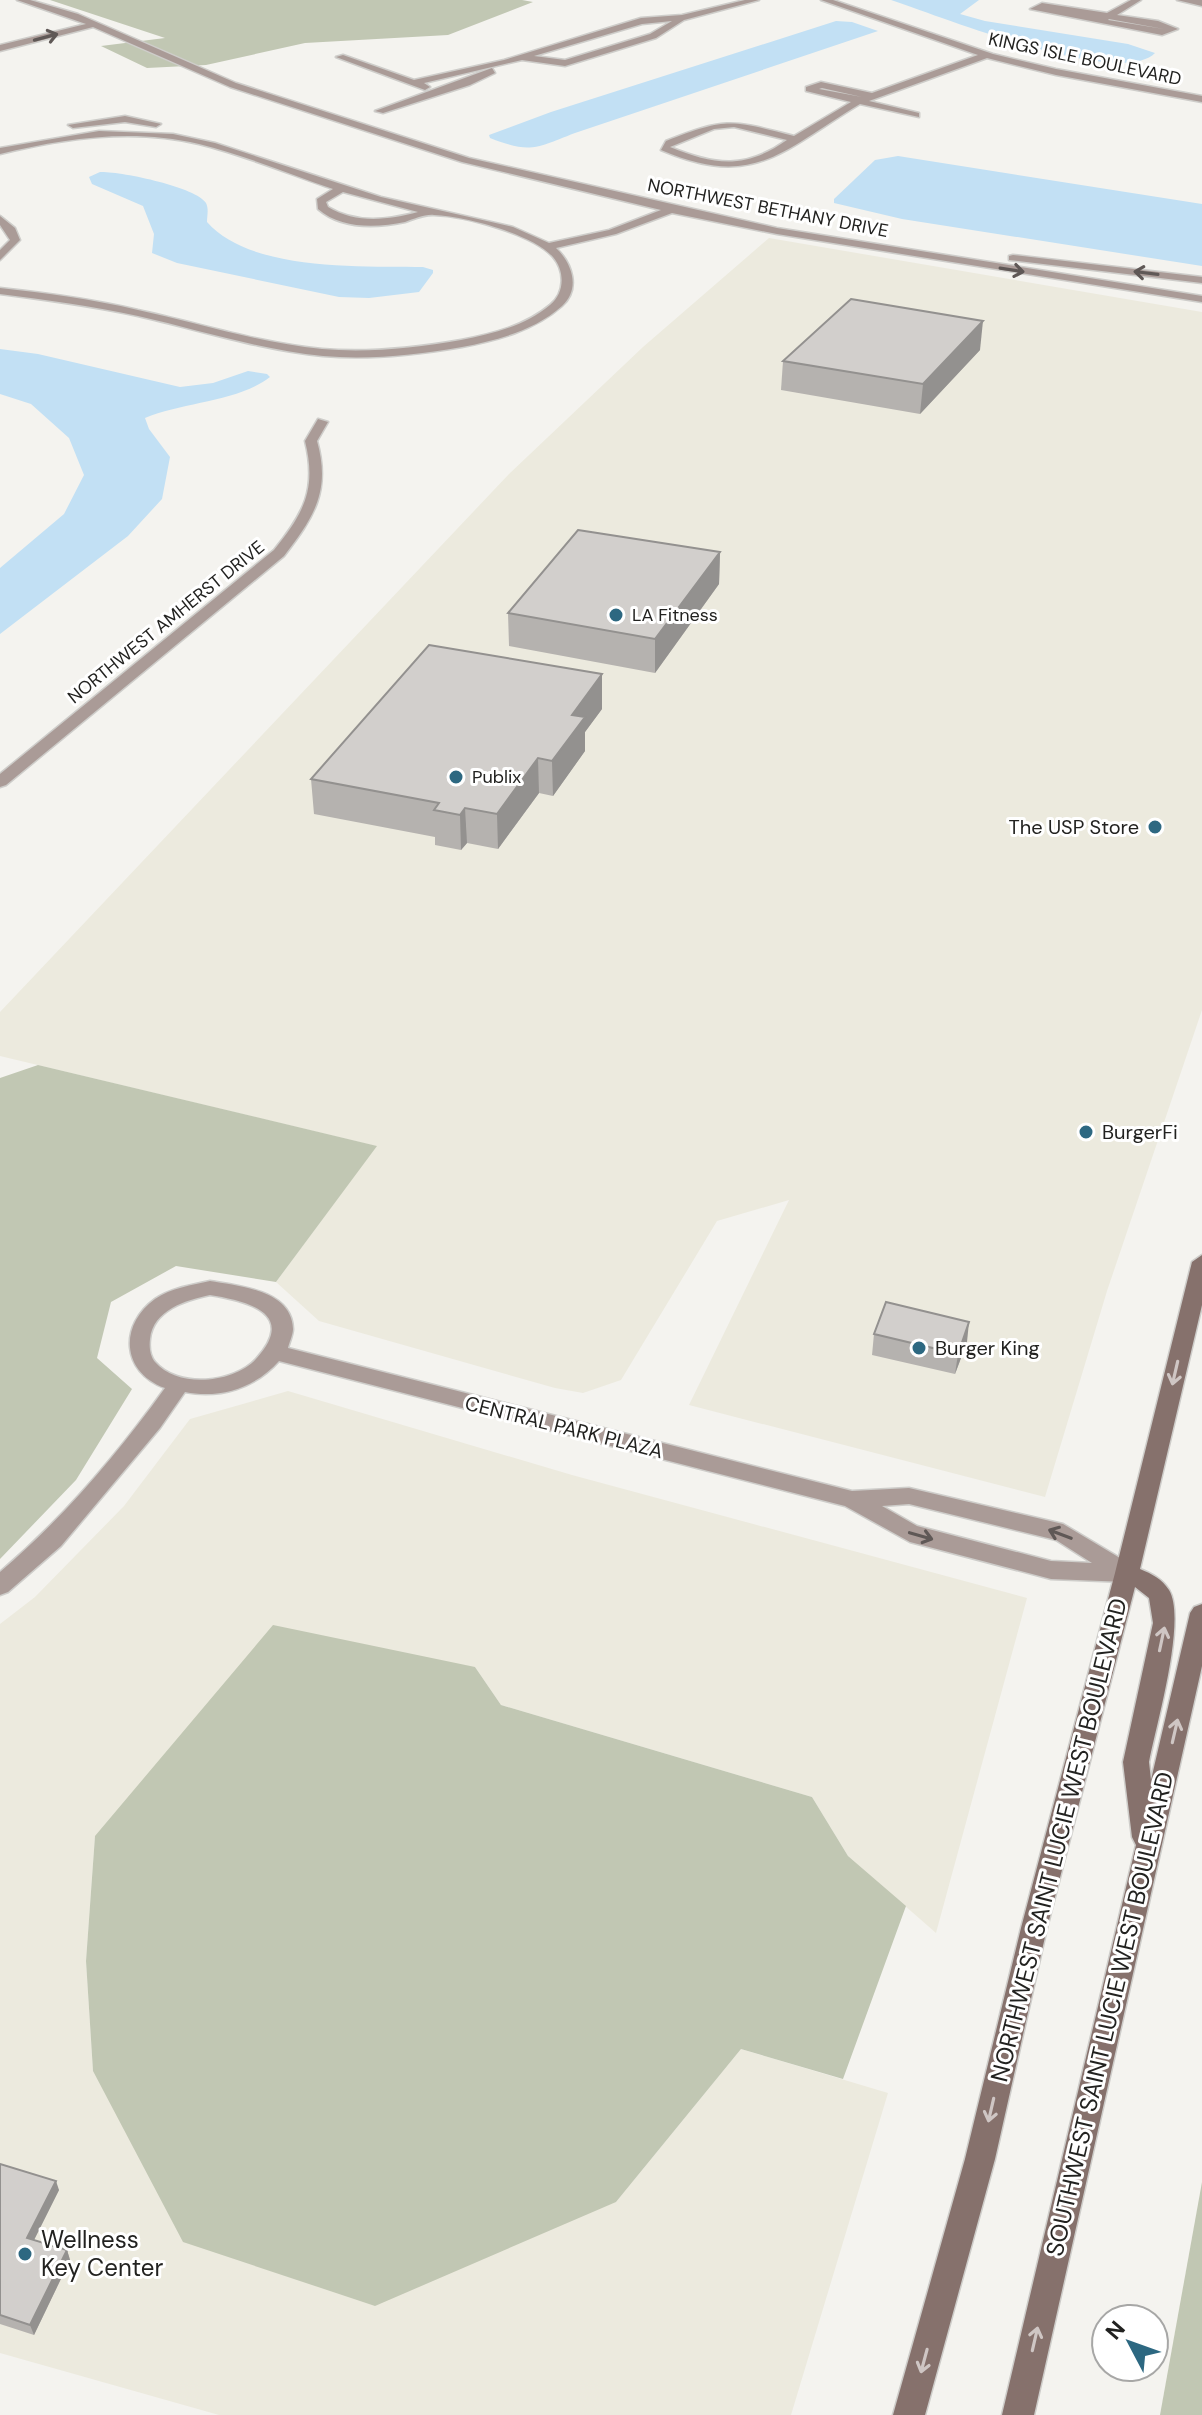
<svg xmlns="http://www.w3.org/2000/svg" width="1202" height="2415" font-family="'DM Sans',sans-serif">
	<rect width="100%" height="100%" fill="#f4f3ef"/>
	<g fill="#eceade">
		<path d="M769 238 1202 312V1010L1107 1291 1045 1497 689 1405 789 1200 717 1221 621 1380 583 1393 555 1388 319 1321 276 1282 376 1146 0 1056V1012L509 474 643 347Z"/>
		<path d="M288 1391 572 1475 1027 1598 936 1933 848 1856 812 1797 501 1705 475 1667 95 1836 86 1961 93 2071 616 2202 741 2049 888 2093 791 2415H219L0 2353V1624L35 1597 124 1506 190 1419Z"/>
	</g>
	<g fill="#c1c7b3">
		<path d="M50 0H522L533 2 448 35 305 43 206 65 147 68 101 46 165 38Z"/>
		<path d="M38 1065 377 1146 276 1282 176 1266 111 1302 97 1358 132 1389 76 1480 0 1559V1078Z"/>
		<path d="M273 1625 475 1667 501 1705 812 1797 848 1856 906 1906 843 2079 741 2049 616 2202 375 2306 183 2242 93 2071 86 1961 95 1836Z"/>
		<path d="M1202 2182V2415H1160Z"/>
	</g>
	<g fill="#c2e0f4">
		<path d="M891 0H979L960 14 985 21 1128 44 1155 53C1120 89 937 15 891 0Z"/>
		<path d="M836 21 852 22 878 31 575 133C536 148 531 154 490 138L489 135 551 112Z"/>
		<path d="M898 156 1202 204V266L902 219 834 203V199L875 160Z"/>
		<path d="M100 172C119 171 197 187 206 203 209 209 207 216 207 222 251 272 362 266 423 267L433 270V273L419 292 369 298 339 297 177 263 152 253 154 234 143 206 92 184 89 177Z"/>
		<path d="M0 349 38 354 180 387 213 383 248 371 267 374 270 377C238 402 183 402 145 418L149 429 170 457 162 499 128 536 0 634V568L64 514 84 475 69 438 31 404 0 394Z"/>
	</g>
	<g fill="none" stroke-linecap="round" stroke-linejoin="round">
		<defs>
			<g id="minor">
				<path d="M17 0H30L78 14 236 83 469 158 777 228 1202 296V302L777 234 672 213 616 234 556 248C572 263 581 289 562 306 534 331 497 340 462 347 416 355 369 360 323 356 260 350 200 330 138 316 93 306 46 300 0 294V288C46 293 92 299 138 310 199 323 259 343 322 349 368 353 415 348 461 340 492 334 525 326 550 305 565 293 565 271 553 257 533 234 464 216 434 215 425 214 414 219 405 222 376 228 341 229 318 209L317 199 333 189C289 174 244 155 199 144 133 128 65 138 0 154V148L99 131 173 134 215 143 381 197 513 227 549 243 609 230 661 210 462 162 230 87 93 27 0 51V45L86 24ZM343 192 418 212C388 220 356 224 328 207L326 202Z"/>
				<path d="M745 0H759L684 20 656 38 565 66 522 60 424 83 430 87 425 90 336 57 343 55 414 80 504 60 641 18 682 15ZM672 21 650 34 565 60 534 56 642 24Z"/>
				<path d="M821 0H833L993 54 1056 69 1202 96V102L1056 75 987 58 869 101 919 113V117L860 104C783 150 755 190 661 150L666 141C727 117 731 120 794 136L851 102 806 91V87L821 82 872 93 978 55ZM822 88 862 97 819 89ZM734 127 787 140C746 169 716 166 670 147L714 129Z"/>
				<path d="M1131 0H1141L1117 15 1158 21 1178 29 1162 35 1030 9 1042 3 1107 13ZM1109 19 1164 29 1108 20Z"/>
				<path d="M1177 0H1202V6Z"/>
				<path d="M492 68 495 73 470 85 383 113 375 111Z"/>
				<path d="M125 116 161 124 156 127 125 122 73 128 68 125Z"/>
				<path d="M0 216 15 228 20 240 0 260V250L10 240 0 225Z"/>
				<path d="M1013 255 1202 277V283L1009 260V256Z"/>
				<path d="M318 419 328 422 317 441C331 491 314 517 284 556L6 785 0 787V774L274 550C304 513 317 489 305 441Z"/>
				<path d="M210 1281C239 1286 292 1290 293 1329 293 1335 289 1343 288 1348L852 1491 909 1488 1063 1524 1135 1567 1139 1573 1135 1579 1127 1582 1051 1579 910 1542 845 1506 279 1361C255 1388 220 1399 185 1392L160 1428 61 1546 8 1592 0 1595V1572C62 1519 117 1455 165 1388 121 1372 119 1325 155 1299 171 1288 192 1285 210 1281ZM210 1295C247 1301 298 1313 256 1359 234 1383 178 1389 155 1362 150 1356 149 1347 150 1339 153 1310 186 1300 210 1295ZM909 1504 1056 1540 1092 1563 1051 1561 917 1526 882 1506Z"/>
			</g>
			<path id="secondary" d="M1202 1255V1305L1140 1569C1152 1574 1162 1579 1169 1590 1187 1619 1156 1726 1149 1762L1151 1780 1190 1613 1194 1607 1202 1604V1666L1034 2415H1002L1136 1845 1132 1837 1123 1762 1153 1623 1149 1598 1135 1587 1047 1928 995 2159 925 2415H893L965 2159 1021 1928 1115 1573 1192 1262Z"/>
		</defs>
		<use href="#minor" stroke="#cecdca" stroke-width="3"/>
		<use href="#secondary" stroke="#cecdca" stroke-width="3"/>
		<use href="#minor" fill="#aa9b97" fill-rule="evenodd"/>
		<use href="#secondary" fill="#86716c" fill-rule="evenodd"/>
	</g>
	<g fill="#b5b2af">
		<path d="M980 350 920 414 781 390 783 361Z"/>
		<path d="M720 552 719 584 655 673 509 646 508 613Z"/>
		<path d="M602 709 585 732V751L553 796 539 793 498 849 467 843 461 850 435 845V837L314 814 311 779Z"/>
		<path d="M874 1334 967 1342 955 1374 872 1355Z"/>
		<path d="M0 2164 59 2190 34 2240 67 2250 70 2260 34 2335 0 2324Z"/>
	</g>
	<g fill="#93918f">
		<path d="M983 321 980 350 920 414 923 384Z"/>
		<path d="M720 552 719 584 655 673V639Z"/>
		<path d="M602 674V709L585 732V751L553 796 552 761 572 715Z"/>
		<path d="M538 758 539 793 498 849 497 814Z"/>
		<path d="M465 808 467 843 461 850 460 815Z"/>
		<path d="M969 1322 967 1342 955 1374 958 1354Z"/>
		<path d="M56 2181 59 2190 30 2248 27 2238Z"/>
		<path d="M67 2250 70 2260 34 2335 30 2325Z"/>
	</g>
	<g fill="#d2cfcc" stroke="#93918f" stroke-width="2">
		<path d="M851 299 983 321 923 384 783 361Z"/>
		<path d="M578 530 720 552 655 639 508 613Z"/>
		<path d="M429 645 602 674 572 715 585 717 552 761 538 758 497 814 465 808 460 815 434 810 439 803 311 779Z"/>
		<path d="M886 1302 969 1322 958 1354 874 1334Z"/>
		<path d="M0 2164 56 2181 27 2238 67 2250 30 2325 0 2315Z"/>
	</g>
	<defs><path id="oneway-shaft" d="M-6 0H5M1.5-3L5.5 0L1.5 3" fill="none" stroke-width="1.6" stroke-linecap="round" stroke-linejoin="round" transform="scale(2)"/></defs>
	<g stroke="#5f5856">
		<use href="#oneway-shaft" transform="translate(46 37) rotate(-15)"/>
		<use href="#oneway-shaft" transform="translate(1012 270) rotate(9)"/>
		<use href="#oneway-shaft" transform="translate(1146 273) rotate(-173)"/>
		<use href="#oneway-shaft" transform="translate(1060 1534) rotate(-159)"/>
		<use href="#oneway-shaft" transform="translate(921 1536) rotate(16)"/>
	</g>
	<g stroke="#cfc6c4">
		<use href="#oneway-shaft" transform="translate(1175 1373) rotate(103)"/>
		<use href="#oneway-shaft" transform="translate(1162 1639) rotate(-78)"/>
		<use href="#oneway-shaft" transform="translate(1175 1731) rotate(-77)"/>
		<use href="#oneway-shaft" transform="translate(991 2110) rotate(103)"/>
		<use href="#oneway-shaft" transform="translate(1035 2339) rotate(-77)"/>
		<use href="#oneway-shaft" transform="translate(924 2361) rotate(105)"/>
	</g>
	<g fill="#2d6881" stroke="#fff" stroke-width="3">
		<circle cx="616" cy="615" r="8"/>
		<circle cx="456" cy="777" r="8"/>
		<circle cx="1155" cy="827" r="8"/>
		<circle cx="1086" cy="1132" r="8"/>
		<circle cx="919" cy="1348" r="8"/>
		<circle cx="25" cy="2254" r="8"/>
	</g>
	<g text-anchor="middle" stroke-width="6" stroke-linejoin="round" paint-order="stroke">
		<g font-size="18" fill="#222220" stroke="#fff">
			<text transform="translate(1085 59) rotate(12)" y="6">KINGS ISLE BOULEVARD</text>
			<text transform="translate(768 208) rotate(11)" y="6">NORTHWEST BETHANY DRIVE</text>
			<text transform="translate(166 622) rotate(-39)" y="6">NORTHWEST AMHERST DRIVE</text>
		</g>
		<g font-size="18" fill="#222220" stroke="#fff" text-anchor="start">
			<text x="632" y="621">LA Fitness</text>
			<text x="472" y="783">Publix</text>
		</g>
		<g font-size="20" fill="#222220" stroke="#fff" text-anchor="start">
			<text x="1139" y="834" text-anchor="end">The USP Store</text>
			<text x="1102" y="1139">BurgerFi</text>
			<text x="935" y="1355">Burger King</text>
		</g>
		<g font-size="20" fill="#222220" stroke="#fff">
			<text transform="translate(564 1427) rotate(14)" y="7">CENTRAL PARK PLAZA</text>
		</g>
		<g font-size="24" fill="#222220" stroke="#fff">
			<text transform="translate(1059 1840) rotate(-76)" y="8">NORTHWEST SAINT LUCIE WEST BOULEVARD</text>
			<text transform="translate(1110 2014) rotate(-77)" y="8">SOUTHWEST SAINT LUCIE WEST BOULEVARD</text>
		</g>
		<g font-size="24" fill="#222220" stroke="#fff" text-anchor="start">
			<text x="41" y="2248">Wellness<tspan x="41" dy="28">Key Center</tspan></text>
		</g>
	</g>
	<g transform="translate(1130 2343) rotate(311)"><circle r="38" fill="#ffffff" stroke="#a7a7a6" stroke-width="2"/>
	<path d="M0-6L14 30L0 20L-14 30Z" fill="#2d6881"/>
	<text y="-12" font-size="22" font-weight="bold" text-anchor="middle" fill="#222220">N</text>
	</g>
</svg>
